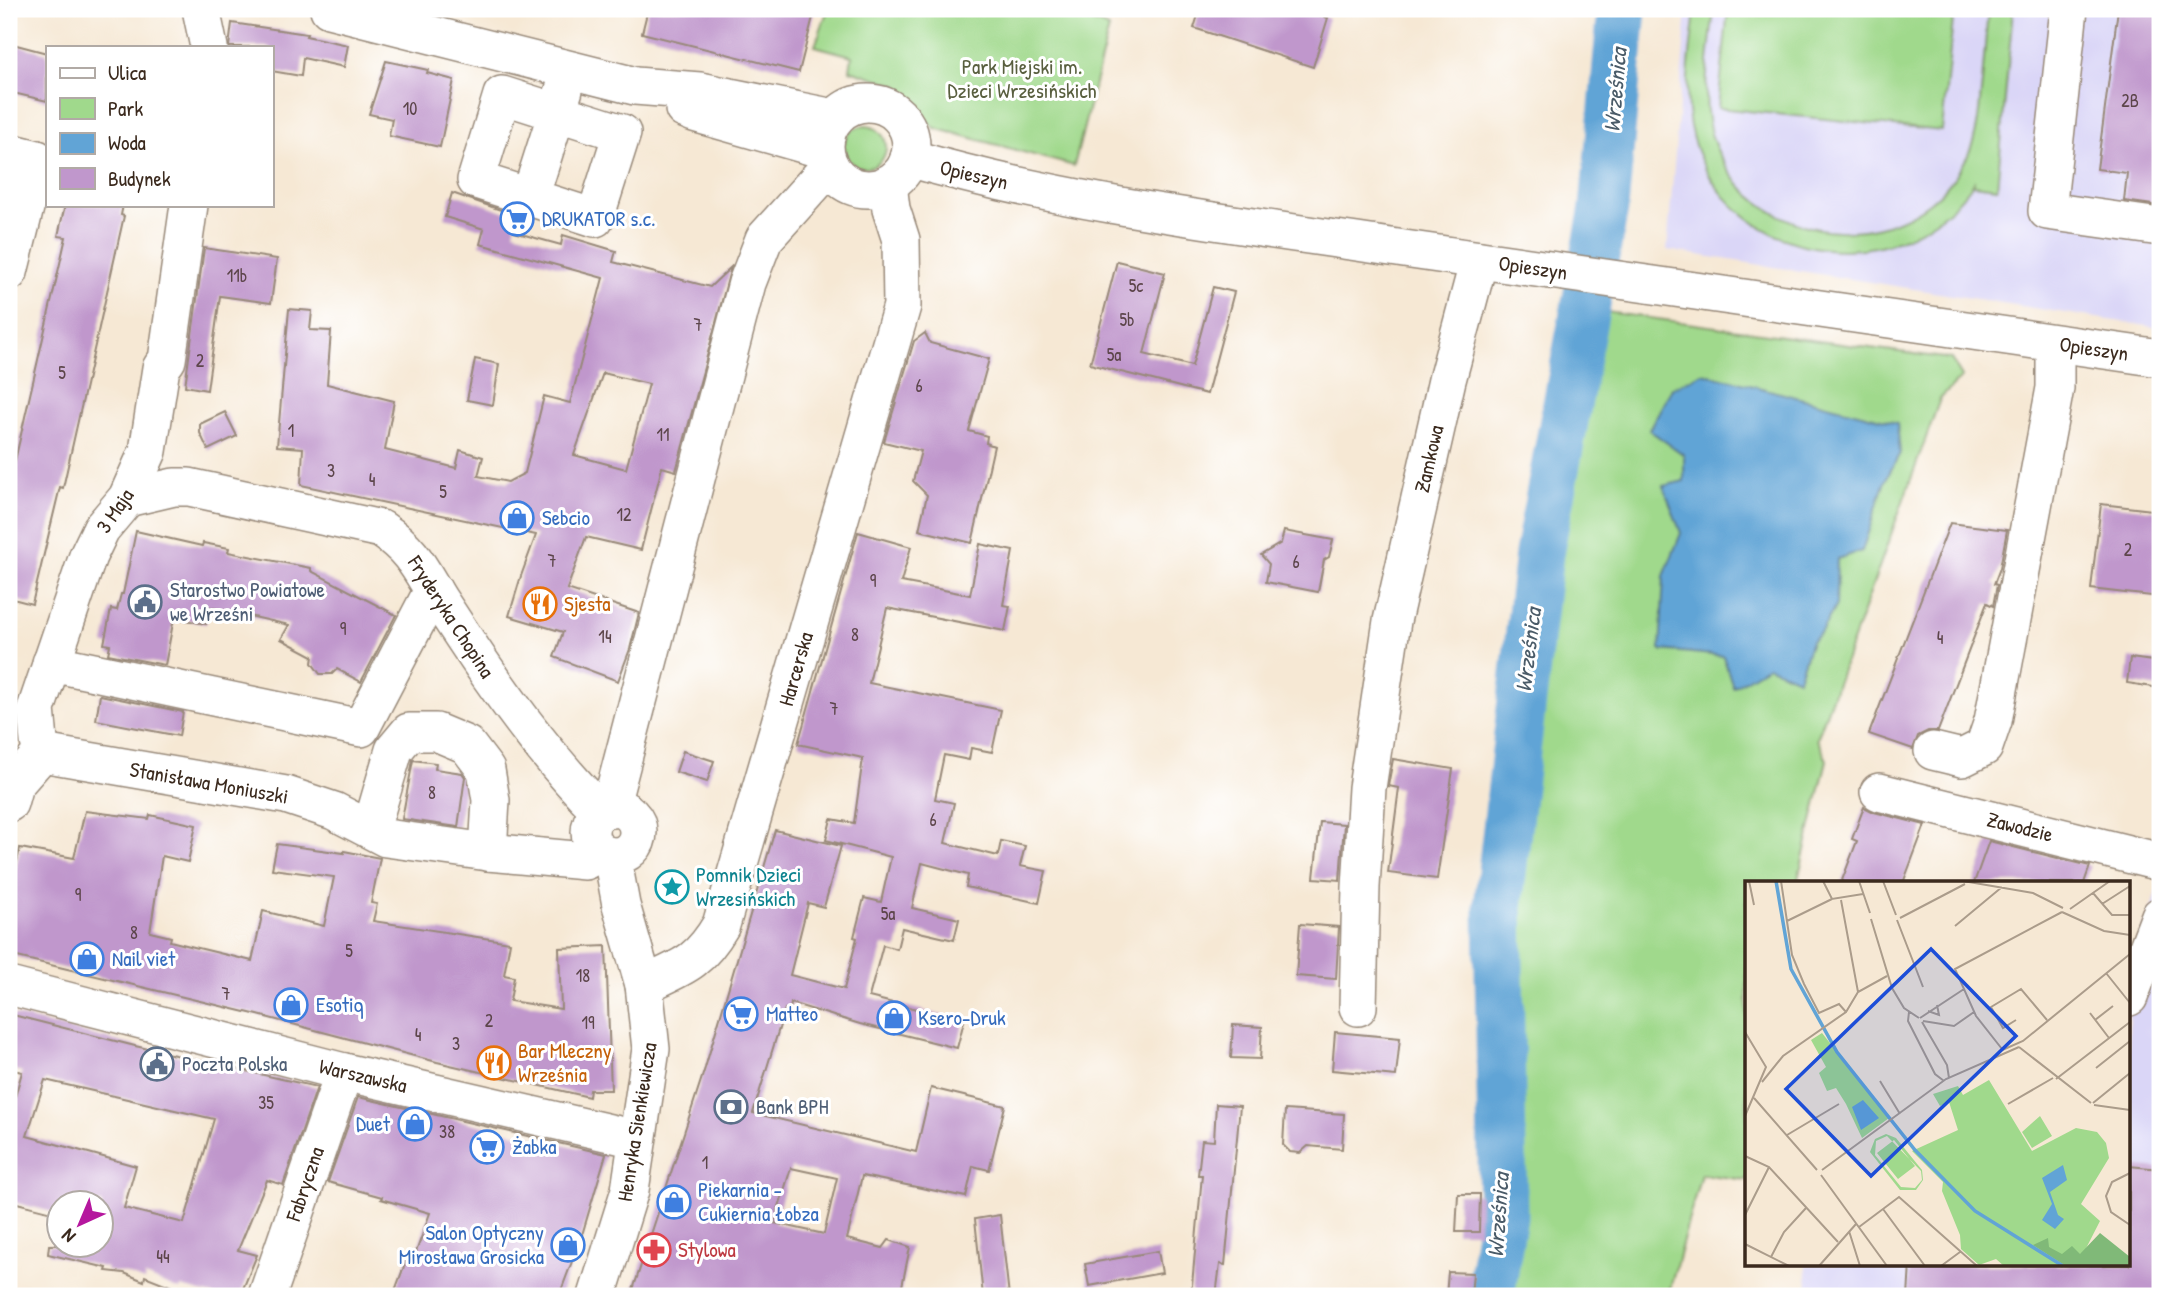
<svg xmlns="http://www.w3.org/2000/svg" width="2169" height="1305" font-family="'Patrick Hand',sans-serif">
	<rect width="100%" height="100%" fill="#fff"/>
	<filter id="ink" filterUnits="userSpaceOnUse"><feTurbulence type="fractalNoise" baseFrequency=".0143" numOctaves="2"/><feDisplacementMap in="SourceGraphic" scale="14" xChannelSelector="R" yChannelSelector="G"/><feConvolveMatrix kernelMatrix="1 2 1 2 8 2 1 2 1" color-interpolation-filters="sRGB"/></filter>
	<filter id="wash" filterUnits="userSpaceOnUse"><feTurbulence type="fractalNoise" baseFrequency=".00686" numOctaves="4" result="noise"/><feDisplacementMap in="SourceGraphic" scale="28" xChannelSelector="R" yChannelSelector="G"/><feGaussianBlur stdDeviation="1.57" result="paint"/><feColorMatrix in="noise" values="0 0 0 0 0 0 0 0 0 0 0 0 0 0 0 0 0 1.4 0 .05"/><feComposite in="paint" operator="in"/></filter>
	<g filter="url(#wash)">
		<rect width="100%" height="100%" fill="#f6e8d4"/>
		<g fill="#dad6f7">
			<path d="M1687 9H2160V328L1667 250Z"/>
			<path d="M2160 886V1296H1809L1806 1265H2129V964Z"/>
		</g>
		<g fill="#a0d98c" stroke="#6e8255" stroke-width="2">
			<path d="M828 9H1060L1109 28 1074 166 935 128 907 102 897 85 850 70 852 56 815 46Z"/>
			<path d="M1695 9H1714C1710 52 1698 105 1715 145 1760 254 1915 262 1968 155 1979 132 1979 108 1982 83 1984 58 1986 33 1988 9H2013L1997 188 1974 185V182C1902 285 1744 268 1697 151 1679 106 1691 56 1695 9Z"/>
			<path d="M1728 9H1954L1942 131 1718 108Z"/>
			<circle cx="865" cy="147" r="21"/>
			<path d="M1591 310 1951 359 1962 377 1940 399 1817 739 1827 760 1797 883H1747V1180L1701 1174 1668 1296H1502L1516 1217 1511 910Z"/>
		</g>
		<path fill="#61a4d6" stroke="#4e677a" stroke-width="2" d="M1703 373 1897 423 1900 453 1885 481 1862 551 1837 559 1836 605 1821 632 1811 641 1798 679 1768 666 1733 687 1723 656 1660 650 1664 576 1681 533 1663 486 1684 481V455L1649 430 1672 388Z"/>
		<g fill="none" stroke-linecap="round" stroke-linejoin="round">
			<path stroke="#61a4d6" stroke-width="49" d="M1490 1296 1503 1215 1498 907 1539 554 1604 208 1622 9"/>
		</g>
		<g id="blocks">
			<g fill="#c097cc" fill-rule="evenodd">
				<path d="M648 9H815L799 72 642 33Z"/>
				<path d="M1200 9H1301L1328 18 1313 67 1194 28Z"/>
				<path d="M2118 9H2160V206L2124 201 2127 173 2097 169Z"/>
				<path d="M232 23 307 34 306 36 348 45 344 67 303 58 301 76 271 71V47H229Z"/>
				<path d="M9 43 47 53V101L9 92Z"/>
				<path d="M386 61 428 70 427 73 454 80 440 147 389 136 392 119 369 114Z"/>
				<path d="M452 193 518 216 514 232 561 245 563 235 616 251 613 262 710 287 731 267 676 471 662 467 641 550 586 537 567 589 639 613 630 649 618 681 554 657 563 632 509 616 521 576 536 535 301 485 303 448 277 446 289 309 312 311 310 330 331 331 327 384 394 401 385 450 456 468 460 450 483 457 478 476 508 482 525 473 544 396 570 403 603 278 480 244 484 229 445 217ZM603 373 649 384 626 469 574 455Z"/>
				<path d="M65 205H123L121 215 124 216 63 488 60 487 32 604 9 598V487L66 237 58 236Z"/>
				<path d="M204 248 277 259 271 303 220 296 207 390 185 386Z"/>
				<path d="M1117 261 1165 273 1144 354 1192 366 1213 287 1234 292 1207 394 1090 364Z"/>
				<path d="M925 333 930 343 989 359 969 431 987 436 986 443 994 446 972 543 919 530 927 495 913 481 921 451 884 442 914 341Z"/>
				<path d="M475 359 499 364 493 405 467 400Z"/>
				<path d="M225 412 237 436 208 450 200 433V424Z"/>
				<path d="M2101 504 2160 511V597L2091 589Z"/>
				<path d="M1950 523 2007 530 2000 568 1994 584 1997 585 1993 606 1987 603 1938 731H1928L1918 736 1913 749 1869 734Z"/>
				<path d="M136 531 202 546 203 543 229 548 228 552 311 568V571L396 615 361 682 337 669 332 674H320L312 663 313 656 281 639 289 625 209 607 206 624 174 618 165 665 108 654 110 645 104 644 111 609 117 610 121 594H123Z"/>
				<path d="M1284 531 1333 540 1329 557 1324 560 1318 592 1266 582 1269 564 1261 555 1281 543Z"/>
				<path d="M858 532 911 547 901 582 970 595 980 544 1013 551 1003 605 1010 606 1005 631 887 608 869 683 1001 710 992 752 971 748 969 760 944 755 935 799 954 803 945 843 998 856 1001 841 1025 846 1020 866 1046 871 1039 903 966 887 968 875 922 863 912 908 959 919 954 940 902 928 897 949 883 945 869 997 964 1021 957 1048 860 1024 791 1003 790 1010 785 1009 753 1113 916 1152 931 1088 1005 1106 989 1170 973 1166 966 1197 862 1176 847 1239 883 1248 889 1240 910 1247 900 1296H631L705 1068 775 830 841 846 824 907 808 903 790 975 844 989 857 938 854 937 864 898 881 902 891 857 826 840 831 819 854 823 863 758 798 744ZM791 1168 837 1178 824 1234 774 1223Z"/>
				<path d="M2130 658 2160 662V688L2127 683Z"/>
				<path d="M100 695 183 712 179 736 96 720Z"/>
				<path d="M683 751 714 761 707 782 676 772Z"/>
				<path d="M1393 759 1453 769 1437 879 1388 873 1399 788 1388 786Z"/>
				<path d="M413 760 436 763 435 769 462 773 465 777 458 827 402 819Z"/>
				<path d="M1864 807 1874 812 1925 825 1903 883H1841L1857 841 1852 839Z"/>
				<path d="M85 811 149 819 150 815 196 825 188 862 162 856 150 932 171 937 170 941 190 946 252 961 263 911 324 926 334 877 272 869 277 844 344 853V851L380 858 371 903 377 904 373 921 510 942 504 975 514 977 510 1001 561 1009 559 948 606 946 611 1090H590L589 1097 437 1062 258 1015 9 955V899L20 848 74 858Z"/>
				<path d="M1320 822 1344 824 1340 880 1314 878Z"/>
				<path d="M1989 841 2090 866 2084 883H1974Z"/>
				<path d="M1300 924 1339 927 1336 979 1296 976Z"/>
				<path d="M9 1014 135 1046 317 1087 283 1185 267 1180 238 1250 257 1255 240 1296H217L181 1287 180 1290 145 1276 144 1281 124 1273 106 1271 107 1268 48 1254 49 1245H102V1203H60V1214L9 1201V1118L22 1072 9 1069ZM45 1080 214 1119 184 1223 124 1208 136 1166 27 1136Z"/>
				<path d="M1233 1025 1262 1027 1260 1059 1231 1058Z"/>
				<path d="M1335 1032 1400 1038 1396 1076 1332 1070Z"/>
				<path d="M358 1097 606 1154 582 1235 559 1296H393L409 1253 415 1255 430 1213 381 1199 382 1197 328 1182Z"/>
				<path d="M1216 1104 1240 1106 1225 1265 1220 1264 1216 1296H1191L1202 1175H1198L1202 1140 1214 1141Z"/>
				<path d="M1285 1110 1344 1114 1342 1149 1308 1146 1300 1153 1290 1152 1283 1145Z"/>
				<path d="M2129 1166 2160 1169V1296H1908L1910 1265H2129Z"/>
				<path d="M1458 1194H1480L1479 1232H1456Z"/>
				<path d="M1000 1215 1009 1296H983L975 1219Z"/>
				<path d="M1158 1251 1162 1273 1089 1286 1085 1264Z"/>
				<path d="M1448 1272 1473 1273 1471 1296H1446Z"/>
			</g>
		</g>
	</g>
	<g filter="url(#ink)">
		<use href="#blocks" fill-opacity="0" stroke="#988979" stroke-width="2"/>
		<g fill="none" stroke-linecap="round" stroke-linejoin="round">
			<defs>
				<g id="minor">
					<path d="M201 9 209 47"/>
					<path d="M329 9 635 86 700 91 834 118"/>
					<path d="M2069 9 2047 211 2160 227"/>
					<path d="M502 95 622 133 595 218 476 180Z"/>
					<circle cx="868" cy="146" r="43"/>
					<path d="M684 109 694 113 824 150"/>
					<path d="M9 152 37 159 9 272"/>
					<path d="M909 158C1070 205 1238 224 1404 249 1656 286 1908 321 2160 358"/>
					<path d="M530 197 564 90"/>
					<path d="M127 498 174 487H189L381 529C415 552 420 570 441 603 458 629 475 655 492 679 525 726 561 772 601 812"/>
					<path d="M51 663 361 728 433 590"/>
					<path d="M1933 751 1962 758 1984 747 1993 721 2055 388V344"/>
					<path d="M42 753 39 741 36 709 88 556 101 529 127 498 148 451 161 368 167 360 189 205"/>
					<path d="M42 753 286 795 334 811 386 838 488 852 585 861 601 852"/>
					<path d="M1879 792 2160 862"/>
					<path d="M9 803 14 785 42 753"/>
					<circle cx="614" cy="832" r="24"/>
					<path d="M612 809 613 797 747 283 764 239 829 167"/>
					<path d="M371 829 394 750 409 732H436L467 745 486 770 491 800 488 852"/>
					<path d="M644 985C682 967 698 964 721 925L902 306 901 240 891 209 888 184"/>
					<path d="M9 986 344 1072 636 1139"/>
					<path d="M2129 997 2160 916"/>
					<path d="M1358 1007 1361 887 1367 788 1392 621 1447 380 1479 260"/>
					<path d="M267 1296 344 1072"/>
					<path d="M597 1296 630 1190 651 1049 644 985 621 905 612 856"/>
				</g>
			</defs>
			<use href="#minor" stroke="#988979" stroke-width="40"/>
			<use href="#minor" stroke="#fff" stroke-width="37"/>
		</g>
	</g>
	<defs>
		<symbol id="supermarket-ring" viewBox="-11 -11 22 22"><circle r="9.5" fill="#fff" stroke="#3f7fe0" stroke-width="1.5"/><path d="M-6-5.5h2.5l.6 2H6L4.5 2H-2.5L-4.4-4H-6ZM-1.5 3.2a1.3 1.3 0 1 0 .1 0ZM3 3.2a1.3 1.3 0 1 0 .1 0Z" fill="#3f7fe0"/></symbol>
		<symbol id="shop-ring" viewBox="-11 -11 22 22"><circle r="9.5" fill="#fff" stroke="#3f7fe0" stroke-width="1.5"/><path d="M-5-2.5h2.3a2.7 3.5 0 0 1 5.4 0H5L5.5 6h-11ZM-1.5-2.5h3a1.5 2.3 0 0 0-3 0Z" fill="#3f7fe0"/></symbol>
		<symbol id="civic-ring" viewBox="-11 -11 22 22"><circle r="9.5" fill="#fff" stroke="#5c6f8a" stroke-width="1.5"/><path d="M-.6-6.5H3V-4.5H.6V-3L4-1V1h2V6H-6V1h2V-1L-.6-3ZM-1.2 2.5V6h2.4V2.5Z" fill="#5c6f8a"/></symbol>
		<symbol id="restaurant-ring" viewBox="-11 -11 22 22"><circle r="9.5" fill="#fff" stroke="#e8710a" stroke-width="1.5"/><path d="M-5-6h1v4h1v-4h1v4h1v-4h1v5L-1.5 .5V6h-2V.5L-5-1ZM5-6V6H3V1.5H1.5Q1.5-4 5-6Z" fill="#e8710a"/></symbol>
		<symbol id="sight-ring" viewBox="-11 -11 22 22"><circle r="9.5" fill="#fff" stroke="#0f9aa8" stroke-width="1.5"/><path d="M0-6L1.8-2.2L6-1.7L2.9 1.2L3.7 5.4L0 3.3L-3.7 5.4L-2.9 1.2L-6-1.7L-1.8-2.2Z" fill="#0f9aa8"/></symbol>
		<symbol id="bank-ring" viewBox="-11 -11 22 22"><circle r="9.5" fill="#fff" stroke="#5c6f8a" stroke-width="1.5"/><path d="M-6-4H6V4H-6ZM0-2.3a2.3 2.3 0 1 0 0 4.6a2.3 2.3 0 1 0 0-4.6Z" fill="#5c6f8a"/></symbol>
		<symbol id="pharmacy-ring" viewBox="-11 -11 22 22"><circle r="9.5" fill="#fff" stroke="#e0444e" stroke-width="1.5"/><path d="M-2-6h4v4h4v4h-4v4h-4v-4h-4v-4h4Z" fill="#e0444e"/></symbol>
	</defs>
	<g fill-rule="evenodd">
		<use href="#supermarket-ring" x="498" y="200" width="38" height="38"/>
		<use href="#shop-ring" x="498" y="499" width="38" height="38"/>
		<use href="#civic-ring" x="126" y="583" width="38" height="38"/>
		<use href="#restaurant-ring" x="521" y="585" width="38" height="38"/>
		<use href="#sight-ring" x="653" y="868" width="38" height="38"/>
		<use href="#shop-ring" x="68" y="940" width="38" height="38"/>
		<use href="#shop-ring" x="272" y="986" width="38" height="38"/>
		<use href="#supermarket-ring" x="722" y="995" width="38" height="38"/>
		<use href="#shop-ring" x="875" y="999" width="38" height="38"/>
		<use href="#restaurant-ring" x="475" y="1044" width="38" height="38"/>
		<use href="#civic-ring" x="138" y="1045" width="38" height="38"/>
		<use href="#bank-ring" x="712" y="1088" width="38" height="38"/>
		<use href="#shop-ring" x="396" y="1105" width="38" height="38"/>
		<use href="#supermarket-ring" x="468" y="1128" width="38" height="38"/>
		<use href="#shop-ring" x="655" y="1183" width="38" height="38"/>
		<use href="#shop-ring" x="549" y="1226" width="38" height="38"/>
		<use href="#pharmacy-ring" x="635" y="1231" width="38" height="38"/>
	</g>
	<g text-anchor="middle" stroke-width="6" stroke-linejoin="round" paint-order="stroke">
		<g font-size="18" fill="#5c454a">
			<text x="2130" y="107">2B</text>
			<text x="410" y="115">10</text>
			<text x="237" y="282">11b</text>
			<text x="1136" y="292">5c</text>
			<text x="1127" y="326">5b</text>
			<text x="698" y="331">7</text>
			<text x="1114" y="361">5a</text>
			<text x="200" y="367">2</text>
			<text x="62" y="379">5</text>
			<text x="919" y="392">6</text>
			<text x="291" y="437">1</text>
			<text x="663" y="441">11</text>
			<text x="331" y="477">3</text>
			<text x="372" y="486">4</text>
			<text x="443" y="498">5</text>
			<text x="624" y="521">12</text>
			<text x="2128" y="556">2</text>
			<text x="552" y="567">7</text>
			<text x="1296" y="568">6</text>
			<text x="873" y="587">9</text>
			<text x="343" y="635">9</text>
			<text x="855" y="641">8</text>
			<text x="605" y="643">14</text>
			<text x="1940" y="644">4</text>
			<text x="834" y="715">7</text>
			<text x="432" y="799">8</text>
			<text x="933" y="826">6</text>
			<text x="78" y="901">9</text>
			<text x="888" y="920">5a</text>
			<text x="134" y="939">8</text>
			<text x="349" y="957">5</text>
			<text x="583" y="982">18</text>
			<text x="226" y="1000">7</text>
			<text x="489" y="1027">2</text>
			<text x="588" y="1029">19</text>
			<text x="418" y="1041">4</text>
			<text x="456" y="1050">3</text>
			<text x="266" y="1109">35</text>
			<text x="447" y="1138">38</text>
			<text x="705" y="1169">1</text>
			<text x="163" y="1263">44</text>
		</g>
		<g font-size="21" fill="#595f3f" stroke="#fff">
			<text x="1022" y="74">Park Miejski im.<tspan x="1022" dy="24">Dzieci Wrzesińskich</tspan></text>
		</g>
		<g font-size="21" fill="#3b2a1e" stroke="#fff">
			<text transform="translate(974 175) rotate(13)" y="7">Opieszyn</text>
			<text transform="translate(1533 268) rotate(8)" y="7">Opieszyn</text>
			<text transform="translate(2094 349) rotate(8)" y="7">Opieszyn</text>
			<text transform="translate(1429 459) rotate(-77)" y="7">Zamkowa</text>
			<text transform="translate(115 511) rotate(-56)" y="7">3 Maja</text>
			<text transform="translate(451 617) rotate(57)" y="7">Fryderyka Chopina</text>
			<text transform="translate(796 669) rotate(-74)" y="7">Harcerska</text>
			<text transform="translate(209 783) rotate(10)" y="7">Stanisława Moniuszki</text>
			<text transform="translate(2020 827) rotate(14)" y="7">Zawodzie</text>
			<text transform="translate(363 1076) rotate(13)" y="7">Warszawska</text>
			<text transform="translate(637 1122) rotate(-81)" y="7">Henryka Sienkiewicza</text>
			<text transform="translate(305 1184) rotate(-71)" y="7">Fabryczna</text>
		</g>
		<g font-size="21" fill="#366cbe" stroke="#fff" text-anchor="start">
			<text x="542" y="226">DRUKATOR s.c.</text>
			<text x="542" y="525">Sebcio</text>
			<text x="112" y="966">Nail viet</text>
			<text x="316" y="1012">Esotiq</text>
			<text x="766" y="1021">Matteo</text>
			<text x="918" y="1025">Ksero-Druk</text>
			<text x="390" y="1131" text-anchor="end">Duet</text>
			<text x="512" y="1154">Żabka</text>
			<text x="698" y="1197">Piekarnia -<tspan x="698" dy="24">Cukiernia Łobza</tspan></text>
			<text x="544" y="1240" text-anchor="end">Salon Optyczny<tspan x="544" dy="24">Mirosława Grosicka</tspan></text>
		</g>
		<g font-size="21" fill="#4e5e75" stroke="#fff" text-anchor="start">
			<text x="170" y="597">Starostwo Powiatowe<tspan x="170" dy="24">we Wrześni</tspan></text>
			<text x="182" y="1071">Poczta Polska</text>
			<text x="756" y="1114">Bank BPH</text>
		</g>
		<g font-size="21" fill="#c56008" stroke="#fff" text-anchor="start">
			<text x="564" y="611">Sjesta</text>
			<text x="518" y="1058">Bar Mleczny<tspan x="518" dy="24">Września</tspan></text>
		</g>
		<g font-size="21" fill="#0d838f" stroke="#fff" text-anchor="start">
			<text x="696" y="882">Pomnik Dzieci<tspan x="696" dy="24">Wrzesińskich</tspan></text>
		</g>
		<g font-size="21" fill="#be3a42" stroke="#fff" text-anchor="start">
			<text x="678" y="1257">Stylowa</text>
		</g>
		<g font-size="23" font-style="italic" fill="#4a5b68" stroke="#fff">
			<text transform="translate(1615 90) rotate(-85)" y="8">Wrześnica</text>
			<text transform="translate(1528 650) rotate(-83)" y="8">Wrześnica</text>
			<text transform="translate(1498 1215) rotate(-86)" y="8">Wrześnica</text>
		</g>
	</g>
	<g transform="translate(1745 881)">
		<rect width="385" height="385" fill="#f6e8d4"/>
		<path d="M77 152 144 237 117 257 101 223 91 207 82 210 74 192 81 186 66 159ZM244 199 287 270 331 247 352 251 361 262 364 277 336 323 355 340 332 385H259L251 378 234 384 216 368 215 354 197 310 198 301 167 270 213 249 204 221 195 225 188 213 213 205 218 214ZM295 235 307 255 287 267 277 251ZM141 253 151 257 177 289 178 299 171 309H155L125 271 130 258ZM142 255 176 290 177 299 170 307 156 306 130 274 131 260ZM149 259 170 285 153 298 132 272Z" fill="#a0d98c" fill-rule="evenodd"/>
		<path d="M355 352 385 376V385H321L288 364 303 357 304 366 317 373 327 365 335 373Z" fill="#80b978"/>
		<path d="M118 219 134 237 116 249 107 226ZM318 284 322 299 305 311 313 334 319 338 310 348 297 339 307 323 297 297Z" fill="#61a4d6"/>
		<path fill="none" stroke="#61a4d6" stroke-width="3.5" d="M31 0 46 88 92 171 170 269 230 330 318 385"/>
		<path fill="none" stroke="#ab9c8b" stroke-width="2" d="M4 0 9 24M36 0 47 74 59 103 74 132 94 123 101 131M78 0 87 18 118 13M114 0 125 32M138 0 151 34M218 0 288 12 318 27M348 12 367 34H385M96 19 113 111M357 23 385 5M325 28 365 0M317 31 359 50 385 54M155 37 220 3M126 38 147 107 159 127 174 137M152 39 178 106M42 40 87 18M210 45 257 6M361 92 385 122M183 130 194 134 192 124M164 131 163 140 190 193 199 200M345 132 364 157M175 137 219 108M271 139 258 147 246 126 276 108 302 139M350 139 368 125M178 140 209 145 229 131M177 141 202 184 204 197M0 151 21 186 0 235M274 166 346 222M257 168 231 135 210 88 317 31M255 170 278 160 385 73M351 187 385 160M311 198 385 141M135 200 155 233M17 201 38 175 101 131 113 111 142 95M9 217 72 289M348 222 385 192M263 223 308 197M349 224 385 229M42 254 94 223M0 275 24 286 93 361M77 289 201 198 274 166M385 292 367 301 361 315 366 331 385 344M76 294 142 385M138 328 180 385M0 334 24 286M114 346 154 316 232 385M104 350 115 385M0 363 44 385M26 376 39 351 61 327M74 385 111 343M196 385 215 371"/>
		<path fill="#1d4ed8" fill-opacity="0.15" stroke="#1d4ed8" stroke-width="3.5" d="M186 68 271 155 126 295 41 208Z"/>
		<rect width="385" height="385" fill="none" stroke="#3b2a1e" stroke-width="3.5"/>
	</g>
	<rect width="2169" height="1305" fill="none" stroke="#fff" stroke-width="35"/>
	<rect x="46" y="46" width="228" height="161" fill="#ffffff" stroke="#b1aaa5" stroke-width="2"/>
	<rect x="60" y="68" width="35" height="10" fill="#ffffff" stroke="#b1aaa5" stroke-width="2"/>
	<text x="108" y="80" font-size="21" fill="#3b2a1e">Ulica</text>
	<rect x="60" y="98" width="35" height="21" fill="#a0d98c" stroke="#b1aaa5" stroke-width="2"/>
	<text x="108" y="116" font-size="21" fill="#3b2a1e">Park</text>
	<rect x="60" y="133" width="35" height="21" fill="#61a4d6" stroke="#b1aaa5" stroke-width="2"/>
	<text x="108" y="150" font-size="21" fill="#3b2a1e">Woda</text>
	<rect x="60" y="168" width="35" height="21" fill="#c097cc" stroke="#b1aaa5" stroke-width="2"/>
	<text x="108" y="186" font-size="21" fill="#3b2a1e">Budynek</text>
	<g transform="translate(80 1224) rotate(224)"><circle r="33" fill="#ffffff" stroke="#b1aaa5" stroke-width="2"/>
	<path d="M0-5L12 26L0 18L-12 26Z" fill="#b5179e"/>
	<text y="-10" font-size="19" font-weight="bold" text-anchor="middle" fill="#3b2a1e">N</text>
	</g>
</svg>
